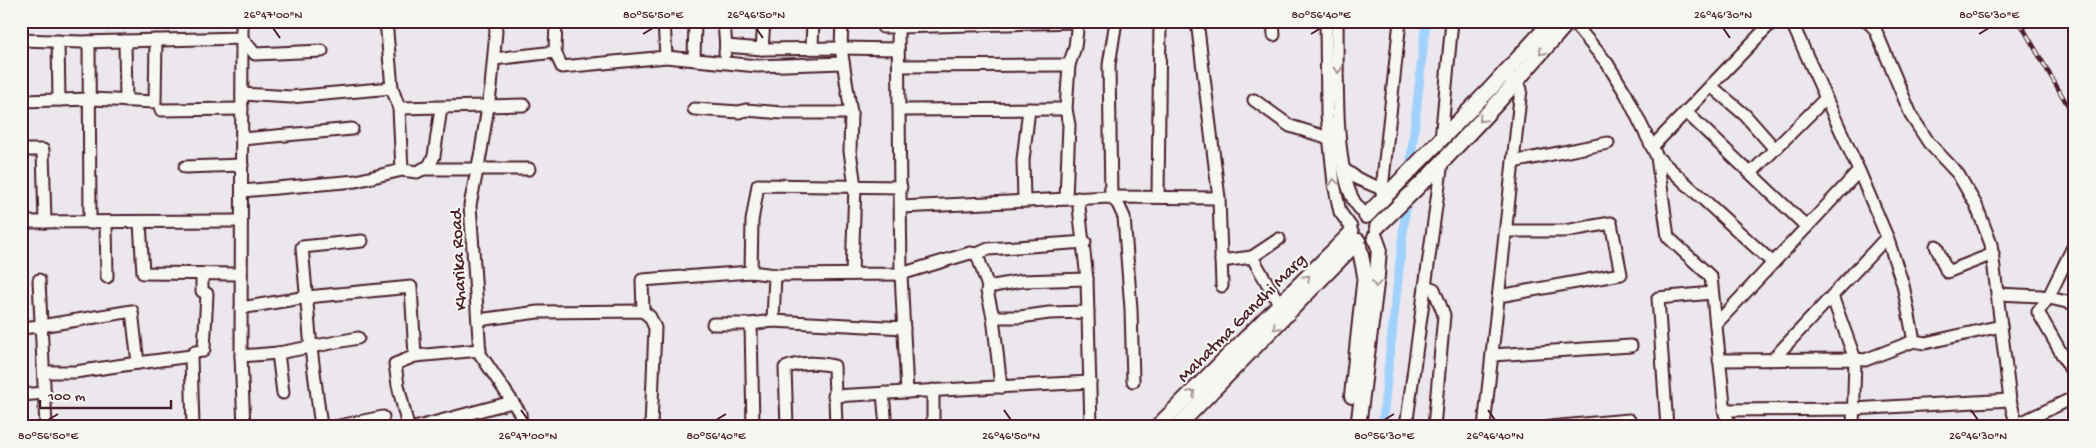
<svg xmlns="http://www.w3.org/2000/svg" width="2096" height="448" font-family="'Gochi Hand',sans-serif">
	<rect width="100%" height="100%" fill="#ebe7ed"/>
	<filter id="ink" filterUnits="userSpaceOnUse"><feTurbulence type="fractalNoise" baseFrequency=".02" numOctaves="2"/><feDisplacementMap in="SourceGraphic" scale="10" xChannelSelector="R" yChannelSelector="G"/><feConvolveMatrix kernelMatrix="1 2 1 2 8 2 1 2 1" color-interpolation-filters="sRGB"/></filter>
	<g filter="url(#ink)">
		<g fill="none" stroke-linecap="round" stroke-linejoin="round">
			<path stroke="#a1d2fe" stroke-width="9" d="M1382 427 1426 21"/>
			<defs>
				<g id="minor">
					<path d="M242 21 241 356 244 427"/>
					<path d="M386 21 392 88 399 108 402 170"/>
					<path d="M495 21 496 31 491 87 481 151 470 205 480 354 520 413 521 427"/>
					<path d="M664 21 666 57 757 66 843 63"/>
					<path d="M724 21C724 32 727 43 725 53"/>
					<path d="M842 21 841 48 898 49"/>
					<path d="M882 21 883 27H898L901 274 907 392"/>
					<path d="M1116 21 1109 65 1111 197 1118 204 1124 217 1131 309 1133 381"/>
					<path d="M1197 21 1219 198 1222 286"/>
					<path d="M1273 21 1274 35"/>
					<path d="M1326 21 1327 115 1334 184 1340 212 1351 227"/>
					<path d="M1337 21C1338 64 1333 166 1354 201 1357 206 1362 211 1366 216"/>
					<path d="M1572 21 1607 63 1626 94 1657 157 1668 237 1711 277 1725 414 1732 427"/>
					<path d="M1791 21 1859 171 1887 237 1903 285 1914 341 1925 343 2001 326"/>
					<path d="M1867 21 1875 29 1912 117 1929 143 1958 174 1976 205 1991 244 2010 400 2017 427"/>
					<path d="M898 27 1076 22"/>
					<path d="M21 40 82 42 242 38 255 54 322 51"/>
					<path d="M58 41 59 100 91 99 155 102 156 40"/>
					<path d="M125 41 126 101"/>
					<path d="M89 42 90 223"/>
					<path d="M726 46 762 49 841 48 851 113 850 151 855 186 852 274"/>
					<path d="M812 47 813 21"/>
					<path d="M762 49 764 21"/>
					<path d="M555 52 562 67 666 57"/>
					<path d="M494 59 555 52 556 21"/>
					<path d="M694 59 695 21"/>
					<path d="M899 66 1069 65"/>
					<path d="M1711 86 1745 115 1775 149"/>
					<path d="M242 94 291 97 392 88"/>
					<path d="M1254 100 1290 126 1329 138"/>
					<path d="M21 101 59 100"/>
					<path d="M399 108 524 105"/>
					<path d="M694 109 739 112 746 110 782 113H851"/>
					<path d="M161 110 242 109"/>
					<path d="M900 110 1066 109"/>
					<path d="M1686 112 1807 227"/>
					<path d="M242 139 352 129"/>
					<path d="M1441 140 1452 21"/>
					<path d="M1652 147 1773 21"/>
					<path d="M21 150H43L45 222"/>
					<path d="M1657 157 1773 263"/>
					<path d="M1513 162 1608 143"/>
					<path d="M185 167 242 165"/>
					<path d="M423 169H529"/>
					<path d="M1345 170 1358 179 1382 189"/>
					<path d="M1751 173 1826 98"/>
					<path d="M242 191 356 181 402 170 417 172 429 166 434 156 441 108"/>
					<path d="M1158 197 1160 21"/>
					<path d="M1078 198 1087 279 1091 427"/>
					<path d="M1066 199 1069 125 1066 109 1069 65 1075 47 1077 30 1076 21"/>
					<path d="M1383 199 1382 189 1400 21"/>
					<path d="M1024 201 1023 160 1029 109"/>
					<path d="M901 207 1111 197 1219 198"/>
					<path d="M21 222 241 221"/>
					<path d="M140 222 143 273 241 274"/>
					<path d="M106 223 107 277"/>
					<path d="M2075 243 2048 298 2038 312 2075 377"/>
					<path d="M1936 246 1947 272 1993 254"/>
					<path d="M977 254 988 287 987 291 993 317 1001 387"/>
					<path d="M1252 257 1279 239"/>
					<path d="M1221 261 1252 257 1280 305"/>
					<path d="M751 272 752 221 758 185 901 187"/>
					<path d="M39 280 46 427"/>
					<path d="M1425 286 1434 289 1444 315 1434 427"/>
					<path d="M988 287 1021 281 1087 279"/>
					<path d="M1998 294 2041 296 2075 304"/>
					<path d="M1499 296 1621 274 1611 223 1565 231H1506"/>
					<path d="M1832 296 1855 359 1853 427"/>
					<path d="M241 308 307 297 411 287 415 356"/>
					<path d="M643 311 642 280 751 272 775 275 901 274 970 253 977 254 988 249 1085 242"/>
					<path d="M993 317H1020L1049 313 1088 312"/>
					<path d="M478 320 538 312 643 311 650 317 655 328 651 427"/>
					<path d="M773 321 775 275"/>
					<path d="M713 324H751L773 321 904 328"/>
					<path d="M751 324 753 427"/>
					<path d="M1716 324 1859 171"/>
					<path d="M21 328 41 326 132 311 138 363 75 372H44"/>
					<path d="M278 353 283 393"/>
					<path d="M1492 355 1631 346"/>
					<path d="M241 356 278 353 358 338"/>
					<path d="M1773 359 1887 237"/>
					<path d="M1719 360 1855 359 1865 360 1914 341"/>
					<path d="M138 363 191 356"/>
					<path d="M933 390V423L935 427"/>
					<path d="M883 393 886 427"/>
					<path d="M21 395 45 393"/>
					<path d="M834 396 1090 382"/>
					<path d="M1724 410 1853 409 2010 400"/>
					<path d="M2016 425 2075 397"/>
					<path d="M193 427 191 356 195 352 203 351 204 349 207 294 202 291V274"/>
					<path d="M321 427 311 348 302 247 362 241"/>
					<path d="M334 427 383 417"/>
					<path d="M408 427 398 385 395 364 415 356 480 350"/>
					<path d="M418 427 512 402"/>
					<path d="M787 427 785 368C799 362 819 362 834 366L836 427"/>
					<path d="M1406 427 1442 162"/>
					<path d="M1484 427 1521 89 1509 78"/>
					<path d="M1549 427 1629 420"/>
					<path d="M1667 427 1658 298 1712 293"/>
				</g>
				<g id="major">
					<path d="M1366 216 1492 87 1552 21"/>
					<path d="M1377 227 1429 176 1499 101 1569 21"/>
					<path d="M1352 396 1365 275 1358 241"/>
					<path d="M1157 427 1351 233"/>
					<path d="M1177 427 1358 241"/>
					<path d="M1358 427 1377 276 1379 248 1375 237"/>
				</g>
			</defs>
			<use href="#minor" stroke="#4a1f2b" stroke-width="15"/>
			<use href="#major" stroke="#4a1f2b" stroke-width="18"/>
			<use href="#minor" stroke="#f6f6f2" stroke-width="11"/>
			<use href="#major" stroke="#f6f6f2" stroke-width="14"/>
			<defs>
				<path id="rail" d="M2019 21 2075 118"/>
			</defs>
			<use href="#rail" stroke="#4a1f2b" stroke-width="4.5"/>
			<use href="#rail" stroke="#f6f6f2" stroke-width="2.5" stroke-dasharray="8" stroke-linecap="butt"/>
		</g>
		<defs><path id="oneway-chevron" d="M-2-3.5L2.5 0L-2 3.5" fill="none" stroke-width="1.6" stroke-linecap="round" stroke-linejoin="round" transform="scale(1.25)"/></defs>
		<g stroke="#a99598">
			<use href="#oneway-chevron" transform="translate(1542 52) rotate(132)"/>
			<use href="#oneway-chevron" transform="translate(1338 70) rotate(89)"/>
			<use href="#oneway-chevron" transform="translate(1482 119) rotate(133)"/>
			<use href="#oneway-chevron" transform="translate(1334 182) rotate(-98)"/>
			<use href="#oneway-chevron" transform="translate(1307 278) rotate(-45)"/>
			<use href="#oneway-chevron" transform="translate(1376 284) rotate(97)"/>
			<use href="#oneway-chevron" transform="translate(1276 327) rotate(134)"/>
			<use href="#oneway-chevron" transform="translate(1192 393) rotate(-45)"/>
		</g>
	</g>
	<path fill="none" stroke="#4a1f2b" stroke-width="2" d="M273 28 280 38M756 28 763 38M1723 28 1730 38M643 34 653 28M1311 34 1321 28M1979 34 1989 28M521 410 528 420M1004 410 1011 420M1488 410 1495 420M1971 410 1978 420M48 420 58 414M716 420 726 414M1384 420 1394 414"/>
	<g text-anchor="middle" stroke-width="4" stroke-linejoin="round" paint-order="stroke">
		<g font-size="18" fill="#4a1f2b" stroke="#f6f6f2">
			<text transform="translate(457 260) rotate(-93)" y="6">Kharika Road</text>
			<text transform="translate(1241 317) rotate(-45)" y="6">Mahatma Gandhi Marg</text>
		</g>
	</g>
	<rect width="2096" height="448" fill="none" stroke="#f6f6f2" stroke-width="55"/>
	<path d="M40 400v8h131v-8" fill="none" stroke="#4a1f2b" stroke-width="2.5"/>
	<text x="48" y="400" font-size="15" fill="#4a1f2b" stroke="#f6f6f2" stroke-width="4" paint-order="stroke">100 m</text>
	<rect x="28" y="28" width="2040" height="392" fill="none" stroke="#4a1f2b" stroke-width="2"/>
	<g font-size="12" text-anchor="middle" fill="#4a1f2b">
		<text x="273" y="18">26°47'00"N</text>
		<text x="653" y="18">80°56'50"E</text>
		<text x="756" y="18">26°46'50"N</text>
		<text x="1321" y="18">80°56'40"E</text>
		<text x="1723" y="18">26°46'30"N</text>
		<text x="1989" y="18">80°56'30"E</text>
		<text x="48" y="439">80°56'50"E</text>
		<text x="528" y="439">26°47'00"N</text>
		<text x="716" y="439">80°56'40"E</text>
		<text x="1011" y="439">26°46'50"N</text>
		<text x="1384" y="439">80°56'30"E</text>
		<text x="1495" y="439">26°46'40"N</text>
		<text x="1978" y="439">26°46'30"N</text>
	</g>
</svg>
